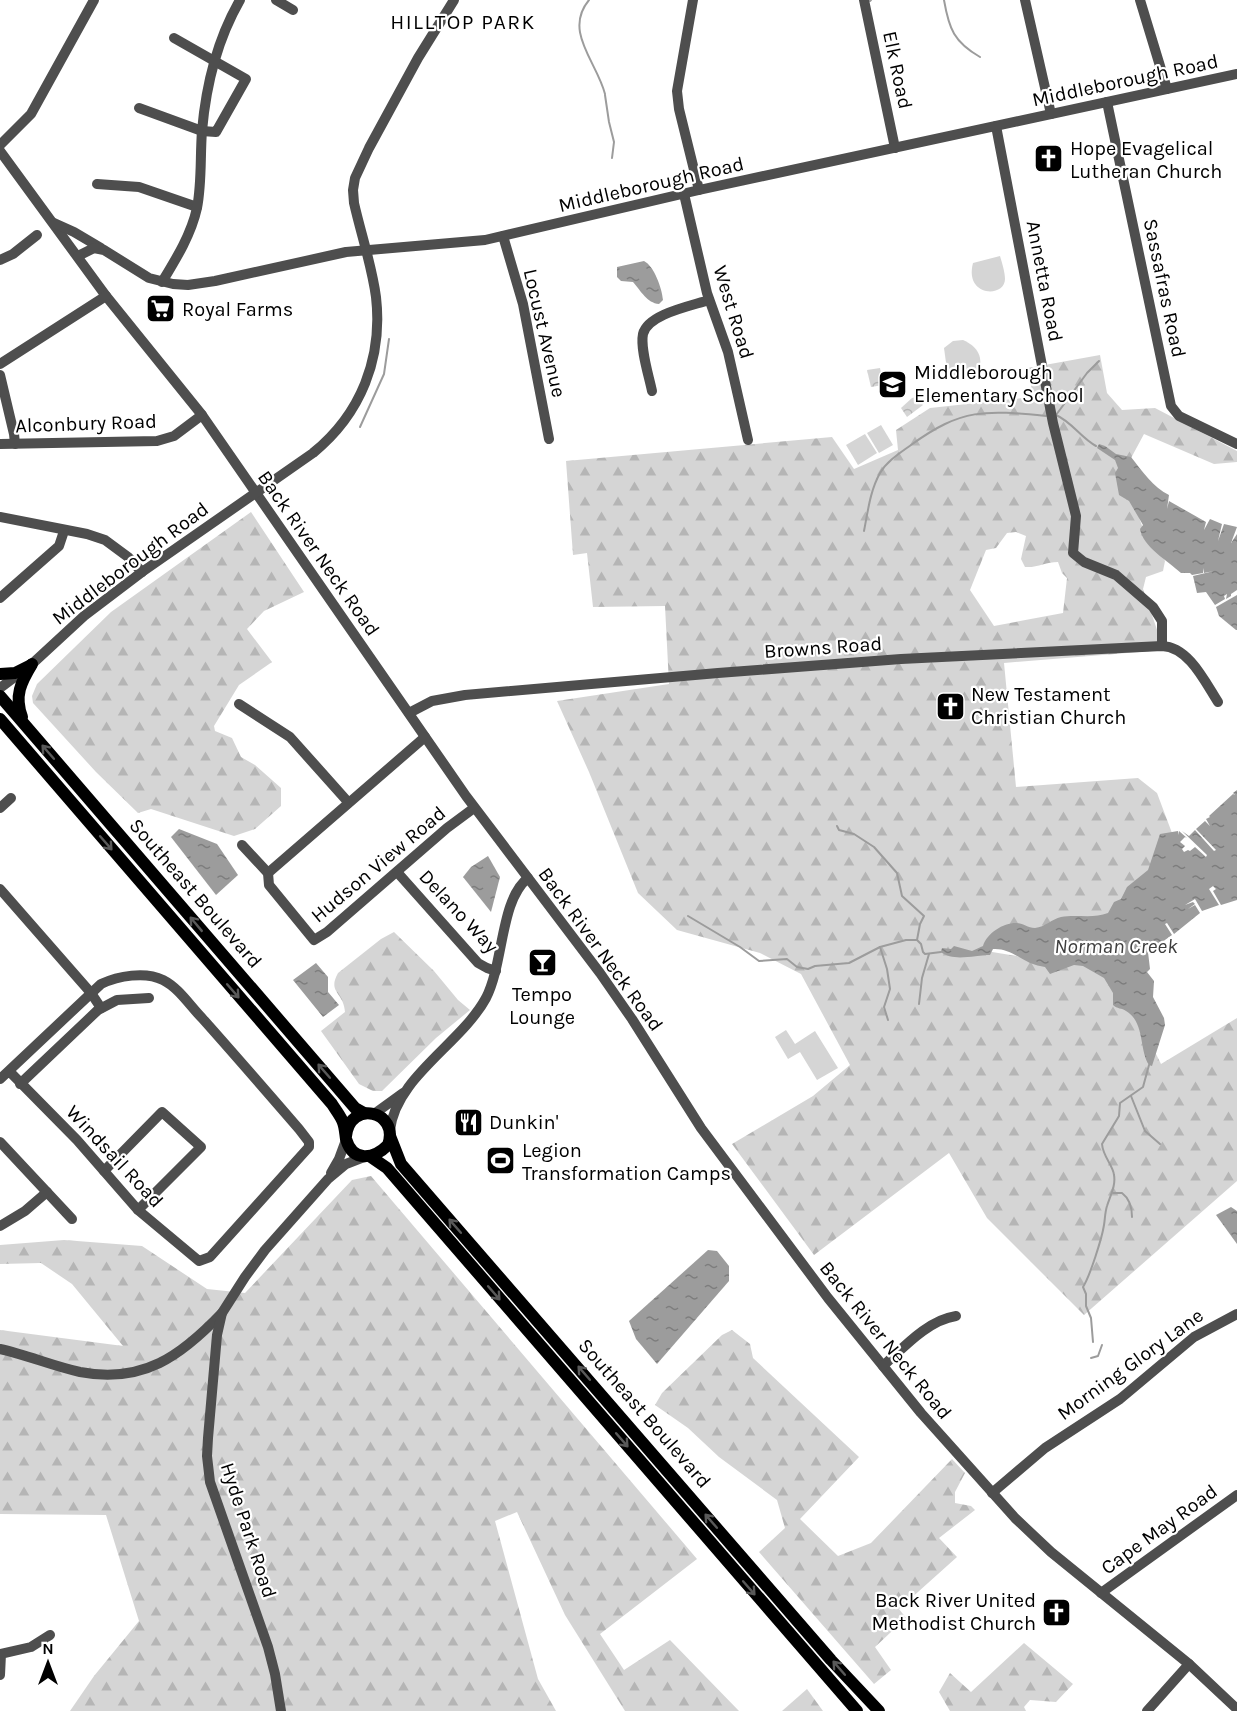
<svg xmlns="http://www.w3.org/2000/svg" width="1237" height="1711" font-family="Karla,sans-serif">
	<defs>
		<pattern id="forest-firs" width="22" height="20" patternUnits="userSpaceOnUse" patternTransform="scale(1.5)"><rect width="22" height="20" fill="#d5d5d5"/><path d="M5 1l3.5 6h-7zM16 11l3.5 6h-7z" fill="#b5b5b5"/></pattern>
		<pattern id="park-crowns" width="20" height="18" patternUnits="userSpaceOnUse" patternTransform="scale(1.5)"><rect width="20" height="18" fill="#d5d5d5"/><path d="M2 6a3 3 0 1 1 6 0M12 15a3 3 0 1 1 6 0" fill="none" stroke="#b5b5b5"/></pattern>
		<pattern id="water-ripples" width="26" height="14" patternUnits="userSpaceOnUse" patternTransform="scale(1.5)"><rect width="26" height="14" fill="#9c9c9c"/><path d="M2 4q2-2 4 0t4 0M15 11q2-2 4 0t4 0" fill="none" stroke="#7d7d7d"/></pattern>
	</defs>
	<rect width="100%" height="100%" fill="#fff"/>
	<g fill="url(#forest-firs)" fill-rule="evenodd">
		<path d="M1100 355 1107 393 1122 410 1155 408 1237 451V462L1214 464 1144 434 1123 473 1145 534 1157 547 1165 561 1163 571 1146 577 1143 589 1164 650 1004 663 1016 787 1138 778 1157 793 1172 833 1150 871 1105 919 980 950 1028 958 1086 957 1115 984 1150 1042 1161 1064 1237 1018V1181L1084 1315 987 1218 949 1153 814 1255 732 1144 813 1096 850 1065 801 974 760 953 677 930 638 893 589 772 557 701 669 684 665 606 593 607 587 553 573 555 566 461 832 437 854 469 898 450 896 430 930 408 1033 397 1028 368ZM1016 532 1026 536 1021 559 1025 567C1037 568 1046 562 1058 562L1062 573 1067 578 1063 613 994 626 970 590 986 550 996 548 1007 533Z"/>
		<path d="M251 512 304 592 264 611 247 629 272 662 239 685 214 726 215 731 232 738 241 757 255 765 281 788V806L255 829 234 836 151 809 138 813 96 772 33 703 32 696 37 684 111 612Z"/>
		<path d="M394 932 434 971 458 1000 470 1010 436 1038 382 1091H373L359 1084 321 1031 345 1012C344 992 327 993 338 973L381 939Z"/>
		<path d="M371 1176 697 1559 600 1634 624 1670 670 1640 739 1711H625L565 1615 517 1512 495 1521 538 1679 556 1711H70L94 1676 139 1621 106 1515 0 1514V1330L123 1346 72 1284 41 1263 0 1264V1245L64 1240 142 1246 207 1289 245 1293 352 1180Z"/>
		<path d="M732 1330 750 1344 753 1358 859 1457 800 1519 838 1556 871 1543 952 1459 965 1473 955 1492V1503L971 1506 975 1510 939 1538 957 1557 899 1609 906 1618 875 1647 891 1670 874 1684 759 1552 785 1528 777 1500 719 1457 688 1428 655 1405 662 1393 722 1335Z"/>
		<path d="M1024 1643 1073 1684 1056 1702 1030 1700 1024 1707 1026 1711H950L939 1692 950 1673 971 1692Z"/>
		<path d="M807 1689 823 1711H782Z"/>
	</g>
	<g fill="url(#park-crowns)">
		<path d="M880 368 883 385 871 387 867 370Z"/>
		<path d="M916 397 923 405 907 417 901 408 912 398Z"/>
	</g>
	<g fill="#d5d5d5">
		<path d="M1000 256C1002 263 1005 272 1005 279 1005 298 964 297 973 263Z"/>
		<path d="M963 340C978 347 984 357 978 373L948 377 944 348 953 341Z"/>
		<path d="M881 425 893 445 879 453 867 433Z"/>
		<path d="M865 434 877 453 858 465 846 445Z"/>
		<path d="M786 1030 795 1044 815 1031 838 1068 817 1080 800 1052 788 1059 775 1037Z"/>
	</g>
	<g fill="url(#water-ripples)">
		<path d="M644 261C654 266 662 288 663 300L659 304C647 303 641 291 633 282L621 281 617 277V267Z"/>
		<path d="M1099 444 1105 446 1116 454 1131 457C1142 471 1153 487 1169 495L1167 509 1169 501 1206 522 1204 530 1210 519 1222 524 1218 541 1224 524 1237 527 1231 543 1237 534V590L1231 594V596L1226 599 1227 594 1224 596 1225 599 1215 605 1206 592 1197 593 1193 576 1214 571 1204 573 1203 568V573L1192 575 1190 573H1181C1168 561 1143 547 1140 529L1143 525 1129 501 1119 495 1115 473 1118 468 1115 460 1097 448Z"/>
		<path d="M1237 595V630H1236L1219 616 1216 607Z"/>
		<path d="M1237 790V900L1221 905 1213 891 1216 889 1213 886 1209 889 1219 905 1202 911 1195 899 1185 905 1193 902 1195 904 1188 909 1195 905 1200 913 1174 934 1167 923 1165 924 1172 935 1148 952 1150 969 1147 972 1154 981 1153 997 1164 1018 1165 1025 1152 1066 1149 1065C1139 1050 1145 1022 1126 1011 1122 1008 1117 1009 1113 1005V993L1104 978 1083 966 1074 965 1050 974 1045 967C1040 966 1035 965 1030 963 1018 957 1007 948 993 949L990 955C975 955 953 962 941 952L942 948 951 949 954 946 972 951 983 946C987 933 1003 923 1016 923 1023 923 1028 928 1035 928 1045 927 1052 919 1061 917 1076 914 1093 919 1108 913L1114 902 1121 899 1127 887 1148 870 1160 834 1178 831 1179 835V831L1187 838 1185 837 1180 842 1185 846 1182 849 1184 852 1188 850 1190 851 1195 847 1206 857 1207 855 1182 831 1189 836 1195 830 1214 851 1216 850 1196 829 1205 821 1210 826 1206 819 1210 817 1209 816 1233 794 1235 795 1233 793Z"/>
		<path d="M179 829 217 844 238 875 216 895 171 837Z"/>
		<path d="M488 856 500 877 491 912 463 877 471 867Z"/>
		<path d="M316 963 328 977V992L339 1005 323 1017 293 980Z"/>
		<path d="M1231 1207 1237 1211V1244L1216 1215Z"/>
		<path d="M708 1250 717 1251 729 1266V1281L657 1364 636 1339 629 1321Z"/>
	</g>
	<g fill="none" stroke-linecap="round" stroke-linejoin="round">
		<g stroke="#9c9c9c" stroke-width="2">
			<path d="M589 0C563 31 597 62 605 94"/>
			<path d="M944 0C949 29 954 42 980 57"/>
			<path d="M870 1 871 0"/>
			<path d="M605 95 609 122 614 142 612 158"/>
			<path d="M360 427 384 374 389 339"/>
			<path d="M1096 446C1081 438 1072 422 1056 415L1087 373 1099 361"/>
			<path d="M864 531C868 511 870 491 880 473 887 461 900 453 911 445 962 408 985 410 1046 416"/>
			<path d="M837 826 839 830 854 834 874 847 897 873 902 896 924 916 920 924 917 940 921 944 923 952 925 954 941 952"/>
			<path d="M688 916 740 947 759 961 787 959 797 967 808 969 815 966 849 963 880 947 906 940H917"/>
			<path d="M880 947 887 969 890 989 884 1007 888 1020"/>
			<path d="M919 1004 922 978 929 954"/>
			<path d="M1131 1096 1145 1131 1160 1144"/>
			<path d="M1113 1193H1122C1130 1199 1132 1208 1132 1217"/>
			<path d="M1093 1342 1091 1318 1086 1306V1294L1083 1287C1090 1276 1102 1238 1104 1225 1105 1219 1105 1212 1107 1206 1110 1196 1116 1186 1114 1175 1113 1165 1103 1157 1102 1144L1119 1116 1120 1103 1143 1087 1149 1065"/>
			<path d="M1091 1358 1098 1356 1102 1345"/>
		</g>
		<g stroke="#4e4e4e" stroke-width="10">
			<path d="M276 0 293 10"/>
			<path d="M693 0 677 91 679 109 699 190"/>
			<path d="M864 0 895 148"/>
			<path d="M1025 0 1051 114"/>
			<path d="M1140 0 1167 89"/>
			<path d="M1107 102 1171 406 1179 416 1237 444"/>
			<path d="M139 108 202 131 216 132 246 79 174 38"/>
			<path d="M996 126 1053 423 1076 516 1073 553 1084 562 1116 575 1153 607 1162 621V646"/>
			<path d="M0 145 31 114 94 0"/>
			<path d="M0 151 106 296 202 415 466 796 600 973 632 1019 701 1128 828 1298 921 1413 1015 1518 1051 1552 1189 1664 1237 1709"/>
			<path d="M97 184 139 187 197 207"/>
			<path d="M684 194 707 293 728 352 748 440"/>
			<path d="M54 223 74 232 101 248"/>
			<path d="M503 236 523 304 549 439"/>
			<path d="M78 256 94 248 104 250 149 278 173 284 188 285 215 281 346 252 485 240 699 190 1237 74"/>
			<path d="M0 260 13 254 37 235"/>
			<path d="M162 282C176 259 191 235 197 208 202 183 200 156 202 131 206 85 217 40 240 0"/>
			<path d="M0 364 106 296"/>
			<path d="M0 375 14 434 15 444"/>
			<path d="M652 391C649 376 640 349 643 334 648 314 691 306 709 300"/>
			<path d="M0 444 157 441 174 436 202 415"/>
			<path d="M0 517 87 534 105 540 128 557 142 572"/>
			<path d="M0 598 59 546 64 531"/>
			<path d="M0 688 32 664 84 616 142 572 313 453C361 414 383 358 376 297 372 266 361 234 354 203L353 190 355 178 369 148 418 58 454 0"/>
			<path d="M239 704 290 737 348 802"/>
			<path d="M409 713 432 701 465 695 718 673 901 659 1162 646C1189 647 1205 682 1218 702"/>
			<path d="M0 808 11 798"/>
			<path d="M242 845 268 873 269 885 314 940 327 932 447 828 474 808"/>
			<path d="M397 872 478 963 487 968 496 971"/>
			<path d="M268 873 425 737"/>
			<path d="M0 889 91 993 101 1008"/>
			<path d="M0 1079 101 984C118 976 145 971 163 980 179 988 190 1006 202 1018 235 1055 267 1092 299 1129L309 1142V1147L210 1257 199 1261 138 1210 77 1140 9 1071"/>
			<path d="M20 1084 98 1010 117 1000 149 998"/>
			<path d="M374 1114 403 1093"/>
			<path d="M390 1130C396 1077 461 1044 486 998 504 963 500 900 528 878"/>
			<path d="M0 1142 72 1219"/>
			<path d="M104 1171 162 1112 201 1147 138 1210"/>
			<path d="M331 1173 339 1159 346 1140"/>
			<path d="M0 1226 25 1211 47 1192"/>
			<path d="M0 1349C27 1355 53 1366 80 1372 143 1384 181 1356 222 1313"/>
			<path d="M883 1366C903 1348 928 1320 956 1316"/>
			<path d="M992 1493 1045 1448 1120 1399 1194 1337 1237 1314"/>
			<path d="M1101 1593 1237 1495"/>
			<path d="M0 1675 1 1654 31 1647 50 1635"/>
			<path d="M281 1711 275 1674 268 1647 210 1482 207 1456 208 1438 217 1335 222 1313 245 1277 265 1250 328 1179 346 1164 364 1157"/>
			<path d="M1147 1711 1189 1664"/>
		</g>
		<g stroke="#000" stroke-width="12">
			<path d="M0 674 15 673 31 665"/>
			<path d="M0 696 355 1108 364 1113"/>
			<path d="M22 717C14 696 21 682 32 664"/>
			<path d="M0 719 332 1104C335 1109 339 1114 342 1120 345 1126 345 1133 346 1139 353 1163 374 1159 388 1145 400 1111 350 1099 346 1136"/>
			<path d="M390 1136 401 1164 831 1660 879 1711"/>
			<path d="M371 1157 387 1168 857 1711"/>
		</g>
	</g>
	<defs><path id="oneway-shaft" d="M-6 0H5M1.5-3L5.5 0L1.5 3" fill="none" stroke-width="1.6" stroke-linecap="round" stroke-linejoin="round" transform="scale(1.5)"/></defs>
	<g stroke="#595959">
		<use href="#oneway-shaft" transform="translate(48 752) rotate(-131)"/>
		<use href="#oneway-shaft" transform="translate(106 843) rotate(49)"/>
		<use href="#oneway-shaft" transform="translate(196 924) rotate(-130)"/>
		<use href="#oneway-shaft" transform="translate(233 991) rotate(49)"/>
		<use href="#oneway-shaft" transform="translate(324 1071) rotate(-131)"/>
		<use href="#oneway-shaft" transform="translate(455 1226) rotate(-131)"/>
		<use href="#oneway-shaft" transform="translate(494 1293) rotate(49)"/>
		<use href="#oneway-shaft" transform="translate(584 1373) rotate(-131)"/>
		<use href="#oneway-shaft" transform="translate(622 1440) rotate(49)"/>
		<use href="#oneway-shaft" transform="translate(711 1521) rotate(-131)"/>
		<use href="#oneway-shaft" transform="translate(749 1588) rotate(49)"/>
		<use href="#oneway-shaft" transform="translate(839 1668) rotate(-131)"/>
	</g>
	<defs>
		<symbol id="church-square" viewBox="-11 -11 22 22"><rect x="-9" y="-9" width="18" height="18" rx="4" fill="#000" stroke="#fff"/><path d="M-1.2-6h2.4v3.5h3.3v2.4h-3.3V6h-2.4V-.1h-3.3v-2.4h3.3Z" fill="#fff"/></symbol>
		<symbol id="supermarket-square" viewBox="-11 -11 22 22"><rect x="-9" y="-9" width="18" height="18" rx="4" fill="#000" stroke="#fff"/><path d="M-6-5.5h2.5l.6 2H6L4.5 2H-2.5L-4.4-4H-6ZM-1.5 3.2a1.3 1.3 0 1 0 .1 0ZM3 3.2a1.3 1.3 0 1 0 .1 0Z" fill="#fff"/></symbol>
		<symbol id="school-square" viewBox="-11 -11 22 22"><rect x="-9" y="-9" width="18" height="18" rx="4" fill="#000" stroke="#fff"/><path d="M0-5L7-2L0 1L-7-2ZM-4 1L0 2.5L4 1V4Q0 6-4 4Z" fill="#fff"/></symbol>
		<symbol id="bar-square" viewBox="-11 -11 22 22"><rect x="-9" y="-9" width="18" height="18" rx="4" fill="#000" stroke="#fff"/><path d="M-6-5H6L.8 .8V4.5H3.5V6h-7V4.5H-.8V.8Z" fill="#fff"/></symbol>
		<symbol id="restaurant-square" viewBox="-11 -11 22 22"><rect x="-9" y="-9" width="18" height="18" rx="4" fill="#000" stroke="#fff"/><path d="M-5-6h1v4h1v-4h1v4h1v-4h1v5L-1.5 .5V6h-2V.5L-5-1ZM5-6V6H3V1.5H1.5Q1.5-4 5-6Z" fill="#fff"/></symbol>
		<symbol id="stadium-square" viewBox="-11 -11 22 22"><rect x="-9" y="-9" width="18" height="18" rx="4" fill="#000" stroke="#fff"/><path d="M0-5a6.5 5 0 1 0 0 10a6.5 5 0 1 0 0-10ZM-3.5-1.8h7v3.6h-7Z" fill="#fff"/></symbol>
	</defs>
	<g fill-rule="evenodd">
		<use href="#church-square" x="1032" y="142" width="33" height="33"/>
		<use href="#supermarket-square" x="144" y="292" width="33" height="33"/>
		<use href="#school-square" x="876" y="368" width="33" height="33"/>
		<use href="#church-square" x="934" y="690" width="33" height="33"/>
		<use href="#bar-square" x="526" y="946" width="33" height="33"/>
		<use href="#restaurant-square" x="452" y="1106" width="33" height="33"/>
		<use href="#stadium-square" x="484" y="1144" width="33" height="33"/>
		<use href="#church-square" x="1040" y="1596" width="33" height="33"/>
	</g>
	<g text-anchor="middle" stroke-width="4.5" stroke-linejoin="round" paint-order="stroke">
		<g font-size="20" fill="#000" stroke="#fff">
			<text transform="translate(898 70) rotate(78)" y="7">Elk Road</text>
			<text transform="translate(1125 80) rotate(-12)" y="7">Middleborough Road</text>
			<text transform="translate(651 184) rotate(-13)" y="7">Middleborough Road</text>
			<text transform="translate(1045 281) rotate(79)" y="7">Annetta Road</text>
			<text transform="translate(1165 288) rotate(78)" y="7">Sassafras Road</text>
			<text transform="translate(734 312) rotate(73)" y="7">West Road</text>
			<text transform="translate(545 333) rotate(77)" y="7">Locust Avenue</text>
			<text transform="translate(86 423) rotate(-2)" y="7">Alconbury Road</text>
			<text transform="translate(319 553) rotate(55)" y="7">Back River Neck Road</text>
			<text transform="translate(130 563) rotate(-37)" y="7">Middleborough Road</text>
			<text transform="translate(823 647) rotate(-4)" y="7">Browns Road</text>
			<text transform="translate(378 864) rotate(-40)" y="7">Hudson View Road</text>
			<text transform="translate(196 893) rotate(49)" y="7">Southeast Boulevard</text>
			<text transform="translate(459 911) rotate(47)" y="7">Delano Way</text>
			<text transform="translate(601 949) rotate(54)" y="7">Back River Neck Road</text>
			<text transform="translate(115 1156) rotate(47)" y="7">Windsail Road</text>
			<text transform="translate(886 1340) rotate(51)" y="7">Back River Neck Road</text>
			<text transform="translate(1130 1364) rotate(-36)" y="7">Morning Glory Lane</text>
			<text transform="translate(645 1413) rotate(49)" y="7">Southeast Boulevard</text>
			<text transform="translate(1159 1529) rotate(-36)" y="7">Cape May Road</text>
			<text transform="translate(249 1530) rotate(72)" y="7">Hyde Park Road</text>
		</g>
		<g font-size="20" fill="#000" stroke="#fff" text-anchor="start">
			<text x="1070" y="155">Hope Evagelical<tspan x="1070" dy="23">Lutheran Church</tspan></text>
			<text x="182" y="316">Royal Farms</text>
			<text x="914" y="379">Middleborough<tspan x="914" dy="23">Elementary School</tspan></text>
			<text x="971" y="701">New Testament<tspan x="971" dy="23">Christian Church</tspan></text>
			<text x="542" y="1001" text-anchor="middle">Tempo<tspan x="542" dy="23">Lounge</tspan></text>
			<text x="489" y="1129">Dunkin'</text>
			<text x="522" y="1157">Legion<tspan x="522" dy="23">Transformation Camps</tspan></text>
			<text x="1036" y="1607" text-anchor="end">Back River United<tspan x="1036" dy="23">Methodist Church</tspan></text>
		</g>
		<g font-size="21" letter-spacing="1.5" fill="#000" stroke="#fff">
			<text x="463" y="29">HILLTOP PARK</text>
		</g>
		<g font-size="21" font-style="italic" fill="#3d3d3d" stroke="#fff">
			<text x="1116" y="953">Norman Creek</text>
		</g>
	</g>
	<g transform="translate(48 1663)" stroke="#ffffff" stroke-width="4.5" paint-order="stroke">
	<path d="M0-4.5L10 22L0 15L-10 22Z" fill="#000000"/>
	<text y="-9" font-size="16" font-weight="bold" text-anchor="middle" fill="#000000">N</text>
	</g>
</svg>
